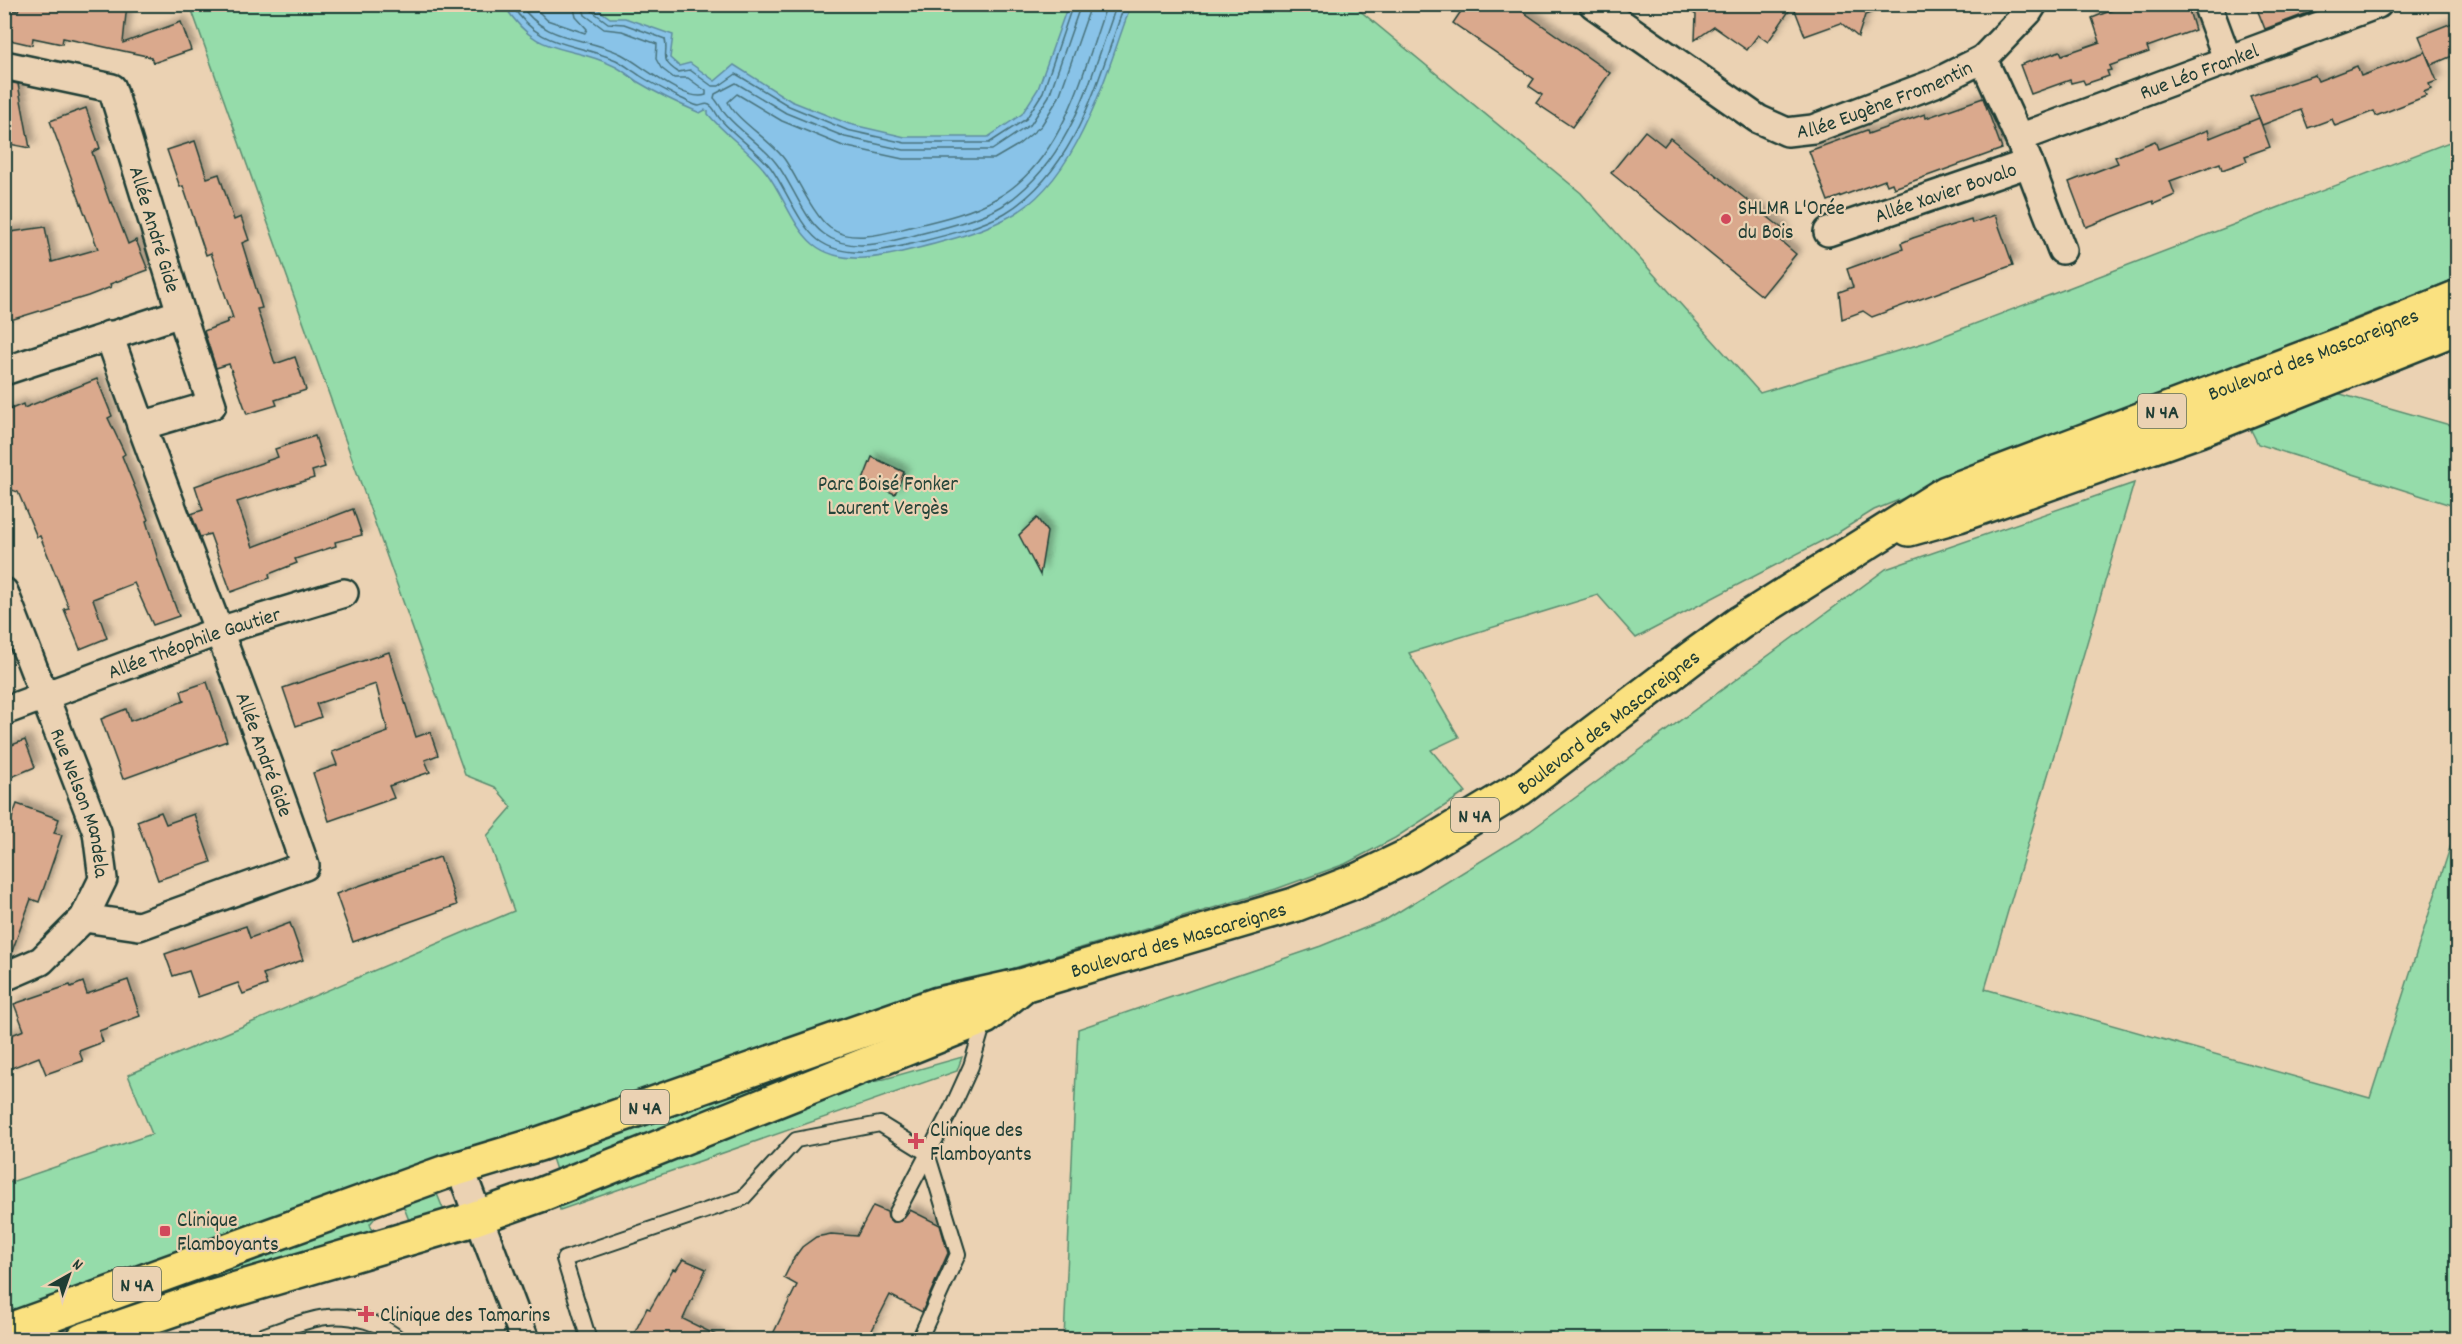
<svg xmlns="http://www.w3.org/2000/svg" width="2462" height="1344" font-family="Dekko,sans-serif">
	<defs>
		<filter id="shadow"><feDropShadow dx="5.5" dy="-5.5" stdDeviation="3" flood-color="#0004"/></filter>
	</defs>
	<rect width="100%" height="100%" fill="#ebd2b3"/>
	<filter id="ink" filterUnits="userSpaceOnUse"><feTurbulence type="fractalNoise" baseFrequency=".0167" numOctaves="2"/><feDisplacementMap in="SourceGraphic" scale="12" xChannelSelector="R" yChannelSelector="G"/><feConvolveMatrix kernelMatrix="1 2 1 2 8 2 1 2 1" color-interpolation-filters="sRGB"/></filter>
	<g filter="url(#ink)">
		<g fill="#95dcaa" stroke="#5a8c6f" stroke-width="1.5">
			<path d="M190 5H1353L1581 193 1760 393 1930 341 2457 139V278L1874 510 1839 532 1636 638 1598 595 1409 653 1459 737 1431 750 1466 792 1395 838 1345 864 1276 889 898 1003 5 1316V1184L152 1134 128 1075 514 911 487 836 512 807 495 787 465 775Z"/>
			<path d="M2337 393 2457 427V507L2258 444 2248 424Z"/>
			<path d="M2134 483 1985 989 2370 1098 2457 826V1339H1064L1078 1029 1321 946 1387 919 1530 831 1886 569Z"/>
			<path d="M925 1026 557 1173 551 1155Z"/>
			<path d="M962 1057 957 1071 560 1210 557 1195 796 1104Z"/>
			<path d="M425 1191 437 1194 444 1211 410 1223 400 1197Z"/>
			<path d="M382 1209 370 1224 373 1232 193 1291 185 1274Z"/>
		</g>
		<path fill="#89c3e8" stroke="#5f8da0" stroke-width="1.5" d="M504 5H592L610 18H625L673 35 670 58 679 66 690 63 715 81 734 65 791 101 849 124 905 137H988L1022 114 1038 89 1068 5H1131C1106 73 1077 186 1005 219 975 234 942 242 910 250 880 258 840 266 813 244 792 226 783 194 766 172 749 150 725 135 708 114V111L705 110 700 113C679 104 658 94 638 82 630 77 623 70 614 66 565 42 539 60 504 5Z"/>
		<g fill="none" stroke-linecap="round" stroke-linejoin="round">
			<g stroke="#49737c" stroke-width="1.5">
				<path d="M511 4C540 50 572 41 616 60 624 64 631 70 639 75 651 83 665 90 678 97 684 99 694 106 699 106 704 105 707 102 712 107 716 111 717 117 722 121 737 138 757 150 771 168 786 189 799 225 818 240 845 260 882 251 911 244 939 237 980 228 1005 213 1077 170 1098 78 1125 4"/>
				<path d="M520 4C545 43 585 36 621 54 641 64 685 103 706 95V91L688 78H674L661 68 656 59 657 44 622 31 604 29 585 15 582 4"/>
				<path d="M531 4 547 20 585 33 587 29 576 17 573 4"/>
				<path d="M589 4 592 11 608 23 624 24 665 39C669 56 658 59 678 72L690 70 712 86H719L736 74 789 106 847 130 905 143H989L1026 119 1043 92 1073 4"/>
				<path d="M1081 4 1049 96 1031 124 992 150H904L845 137 786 113 736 83 715 94 714 98C719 103 721 110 727 116 742 133 762 145 776 163 792 183 804 220 824 234 849 253 885 243 912 236 939 229 979 220 1002 206 1071 162 1091 76 1117 4"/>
				<path d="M1090 4 1088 14 1059 97 1041 126 1018 145 994 159H903L843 146 782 121 737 94 728 102C736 120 772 141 785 160 798 179 813 215 830 228 853 244 886 233 910 227 939 220 971 213 997 198 1064 160 1083 71 1107 4"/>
			</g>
		</g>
		<g fill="#daa98d" stroke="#1f3d34" stroke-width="1.5" filter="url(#shadow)">
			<path d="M20 4H127L123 43 181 22 191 50 153 63 151 57 63 38 62 44 33 38 32 45 5 39 9 9 18 11Z"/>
			<path d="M1466 4H1512L1610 73 1572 127 1536 103 1542 95 1529 86 1534 79 1453 23Z"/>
			<path d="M1680 4H1884V8L1865 15 1858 37 1841 23 1805 36 1793 5 1768 42 1758 35 1747 50 1714 27 1695 40 1696 15Z"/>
			<path d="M2128 4H2187L2195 30 2147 47 2149 52 2109 66 2111 70 2107 71 2109 76 2085 84 2083 80 2071 83 2070 80 2031 94 2020 65 2060 51 2062 55 2100 42 2092 18Z"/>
			<path d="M2255 4H2329V5L2265 29Z"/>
			<path d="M2457 21V54L2431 65 2419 36Z"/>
			<path d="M2425 52 2437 81 2429 84 2431 89 2424 92 2426 96 2376 116 2374 111 2335 126 2332 119 2308 128 2301 110 2262 125 2250 96 2315 75 2318 81 2357 66 2361 76Z"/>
			<path d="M4 81 18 84 30 148 4 143Z"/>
			<path d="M1983 98 2002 149 1894 188 1892 183 1887 185 1885 180 1828 201 1809 151 1867 130 1868 134 1925 114 1926 118Z"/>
			<path d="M86 108 100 148 92 152 110 203 112 202 128 244 136 240 148 270 110 284 111 287 88 296 4 322V233L45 227 52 262 98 249 50 121Z"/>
			<path d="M2259 118 2270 147 2245 156 2247 161 2222 170 2220 163 2170 181 2175 195 2154 204 2153 201 2086 227 2069 182 2118 163 2115 157 2155 141 2158 149 2208 130 2210 138Z"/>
			<path d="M1645 131 1664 146 1670 138 1784 230 1777 238 1796 254 1762 296 1611 173Z"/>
			<path d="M195 141 207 178 219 174 234 220 241 217 249 240 242 243 262 308 257 309 275 364 295 357 306 390 275 400 277 405 247 414 229 364 216 368 204 331 228 322 227 320 233 318 211 253 206 255 183 186 180 187 167 150Z"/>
			<path d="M1995 215 2013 265 1872 317 1863 311 1842 319 1839 292 1853 287 1847 269 1903 249 1901 243 1913 238 1971 219 1972 223Z"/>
			<path d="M97 379 112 416 108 418 125 454 122 456 148 520 146 521 159 563 179 616 153 625 134 583 93 599 107 638 80 649 64 609 69 608 40 536 37 537 18 492 9 489 4 477V412L23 404 24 408Z"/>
			<path d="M315 436 325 467 312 471 314 478 237 502 253 547 353 509 362 535 335 542 336 546 295 559 297 563 269 574 270 578 231 592 210 534 200 537 192 516 191 514 203 510 195 486 278 457 275 449Z"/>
			<path d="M872 457 904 472 895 494 863 480Z"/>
			<path d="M1037 518 1047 532 1040 575 1019 535Z"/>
			<path d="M389 652 416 737 430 732 438 755 425 760 430 772 389 786 394 798 329 821 313 773 337 765 332 752 388 732 376 684 316 704 321 717 296 726 283 688Z"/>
			<path d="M207 682 227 741 123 779 101 719 126 709 130 721 158 711 184 701 181 691Z"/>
			<path d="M25 740 35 767 4 780V748Z"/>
			<path d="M17 804 59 819 54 833 62 835 39 902 31 899 10 957 4 960V840Z"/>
			<path d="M161 812 166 824 194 814 211 862 158 880 137 821Z"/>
			<path d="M440 857 457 905 353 942 336 894Z"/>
			<path d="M290 923 303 960 263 974 267 985 243 994 238 983 198 997 189 971 173 976 165 954 246 926 250 938Z"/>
			<path d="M128 980 140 1016 99 1031 103 1042 79 1051 83 1061 46 1074 39 1057 4 1071V1038L24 1030 14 1004 70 985 71 987 83 982 87 994Z"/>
			<path d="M873 1206 887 1212 888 1218 892 1222 901 1221 910 1210 940 1225 948 1253 922 1312 890 1295 867 1340H770L797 1285 784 1278 794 1258 802 1247 816 1237 831 1234 857 1236Z"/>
			<path d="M683 1259 706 1269 683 1319 726 1340H631L647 1308 650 1309 673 1269 676 1270Z"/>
		</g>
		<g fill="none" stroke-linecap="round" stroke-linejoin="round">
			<defs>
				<g id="lane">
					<path d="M896 1214 952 1108 971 1066 985 1019"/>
					<path d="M251 1340C273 1333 305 1319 327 1317 351 1314 383 1323 400 1340"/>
					<path d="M589 1340 564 1259 743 1198 796 1140 880 1124 927 1153 958 1254 919 1340"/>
				</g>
				<g id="street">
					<path id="s1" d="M1593 4 1758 119 1787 132 1813 129 1935 83 1983 59 2028 12 2033 4"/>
					<path d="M2207 4 2228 61"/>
					<path d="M1983 59 2019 138 2062 250"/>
					<path id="s2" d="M4 65 112 88 181 313 212 405 141 426"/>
					<path id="s3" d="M2019 138 2378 4"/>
					<path id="s4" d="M1828 232 2029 163"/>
					<path d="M4 371 181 313"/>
					<path id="s5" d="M4 592 97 832 103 879 84 918 41 961 4 977"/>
					<path id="s6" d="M4 711 219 631 344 593"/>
					<path d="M84 918 139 926 305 866C244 688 171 514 109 335"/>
					<path d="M460 1168 525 1340"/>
				</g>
				<g id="primary">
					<path d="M1909 529 1959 515 2199 430 2458 327"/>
					<path id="s7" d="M4 1332 443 1173 539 1144 938 1004 1023 985 1294 905 1356 881 1410 855 1521 788 1694 656 1741 622 1946 493 2357 338 2458 297"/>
					<path d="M83 1340 203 1299 464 1222 540 1195 985 1017 1020 988"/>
				</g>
			</defs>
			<use href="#lane" stroke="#1f3d34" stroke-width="18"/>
			<use href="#street" stroke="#1f3d34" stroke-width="32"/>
			<use href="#primary" stroke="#1f3d34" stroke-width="38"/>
			<use href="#lane" stroke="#ebd2b3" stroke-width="14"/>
			<use href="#street" stroke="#ebd2b3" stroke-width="27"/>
			<use href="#primary" stroke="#fae180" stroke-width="33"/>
		</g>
	</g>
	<g fill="#d1495b" stroke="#ebd2b3" stroke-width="2">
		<circle cx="1726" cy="219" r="6"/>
		<path d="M913 1132h6v6h6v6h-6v6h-6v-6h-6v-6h6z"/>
		<rect x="159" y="1225" width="12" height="12" rx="3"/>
		<path d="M363 1305h6v6h6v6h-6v6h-6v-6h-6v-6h6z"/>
	</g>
	<g text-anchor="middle" stroke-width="4.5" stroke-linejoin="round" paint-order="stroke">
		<g fill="#ebd2b3" stroke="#5c6a5a" stroke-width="1.5">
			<rect x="2138" y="394" width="48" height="34" rx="4.5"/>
			<rect x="1451" y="798" width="48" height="34" rx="4.5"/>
			<rect x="621" y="1090" width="48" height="34" rx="4.5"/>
			<rect x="113" y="1267" width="48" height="34" rx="4.5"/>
		</g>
		<g font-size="20" font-weight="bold" fill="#1f3d34">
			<text x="2162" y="418">N 4A</text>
			<text x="1475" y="822">N 4A</text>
			<text x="645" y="1114">N 4A</text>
			<text x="137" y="1291">N 4A</text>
		</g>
		<g font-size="21" fill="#1f3d34" stroke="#ebd2b3">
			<text dy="7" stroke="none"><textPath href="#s3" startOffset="192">Rue Léo Frankel</textPath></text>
			<text dy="7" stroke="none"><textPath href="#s1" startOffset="336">Allée Eugène Fromentin</textPath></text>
			<text dy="7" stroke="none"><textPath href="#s4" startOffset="124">Allée Xavier Bovalo</textPath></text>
			<text dy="7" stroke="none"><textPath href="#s2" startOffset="258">Allée André Gide</textPath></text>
			<text dy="7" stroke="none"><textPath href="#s7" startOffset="2526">Boulevard des Mascareignes</textPath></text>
			<text dy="7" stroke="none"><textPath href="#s6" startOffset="202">Allée Théophile Gautier</textPath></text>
			<text dy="7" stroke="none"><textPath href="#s7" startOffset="1725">Boulevard des Mascareignes</textPath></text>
			<text transform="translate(265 754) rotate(70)" y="7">Allée André Gide</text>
			<text dy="7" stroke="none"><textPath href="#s5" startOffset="225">Rue Nelson Mandela</textPath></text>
			<text dy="7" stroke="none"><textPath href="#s7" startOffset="1239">Boulevard des Mascareignes</textPath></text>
		</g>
		<g font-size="21" fill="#1f3d34" stroke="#ebd2b3" text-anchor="start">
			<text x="1738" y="214">SHLMR L'Orée<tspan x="1738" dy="24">du Bois</tspan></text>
			<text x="930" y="1136">Clinique des<tspan x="930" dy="24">Flamboyants</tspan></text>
			<text x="177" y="1226">Clinique<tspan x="177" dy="24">Flamboyants</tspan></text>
			<text x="380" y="1321">Clinique des Tamarins</text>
		</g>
		<g font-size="21" fill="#25453a" stroke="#ebd2b3">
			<text x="888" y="490">Parc Boisé Fonker<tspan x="888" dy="24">Laurent Vergès</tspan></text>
		</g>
	</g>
	<rect width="2462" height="1344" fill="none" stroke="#ebd2b3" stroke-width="24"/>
	<rect x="12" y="12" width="2438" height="1320" fill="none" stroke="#1f3d34" stroke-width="2" filter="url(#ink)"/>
	<g transform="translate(69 1275) rotate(40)" stroke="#ebd2b3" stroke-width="4.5" paint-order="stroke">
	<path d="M0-4.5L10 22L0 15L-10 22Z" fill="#1f3d34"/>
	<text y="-9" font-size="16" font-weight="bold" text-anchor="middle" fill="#1f3d34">N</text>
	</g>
</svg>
